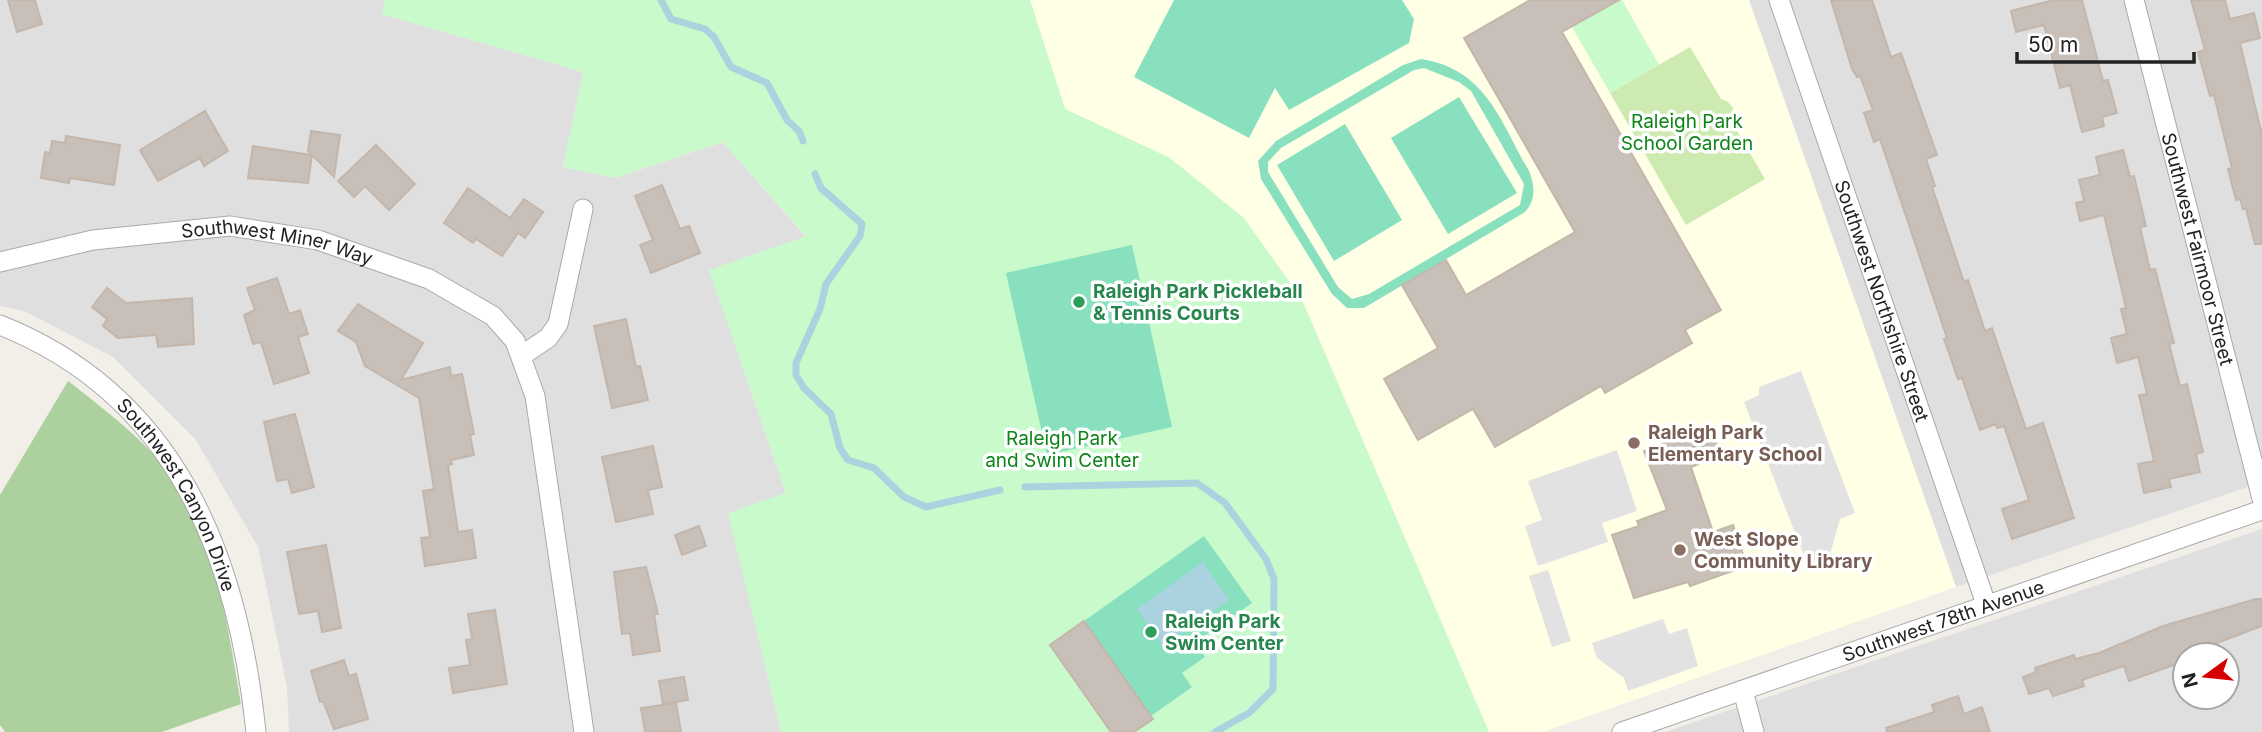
<svg xmlns="http://www.w3.org/2000/svg" width="2262" height="732" font-family="Inter,sans-serif">
	<rect width="100%" height="100%" fill="#f2efe9"/>
	<g fill="#e0dfdf" fill-rule="evenodd">
		<path d="M0 0H385L382 14 583 72 563 167 615 178 723 142 806 237 710 270 786 494 729 514 781 732H289L287 687 258 547 196 440 113 357 24 311 0 306Z"/>
		<path d="M1749 0H2262V482L1956 587Z"/>
		<path d="M2262 529V732H1665ZM2185 655H2227V697H2185Z"/>
	</g>
	<path fill="#ffffe5" d="M1030 0H1749L1956 587 1543 732H1489L1301 298 1170 158 1065 109Z"/>
	<path fill="#cdebb0" d="M1690 47 1721 99 1728 102 1733 108V124L1765 179 1686 225 1610 93Z"/>
	<path fill="#add19e" d="M68 381C106 411 146 440 174 480 216 539 229 633 241 704L162 732H5L0 725V495Z"/>
	<g fill="#c8facc">
		<path d="M385 0H1030L1065 109 1170 158 1244 218 1301 298 1489 732H781L728 513 786 493 709 270 806 236 723 142 615 178 563 167 583 72 382 14Z"/>
		<path d="M1619 0H1622L1659 65 1610 93 1572 27Z"/>
	</g>
	<g fill="#88e0be" fill-rule="evenodd">
		<path d="M1174 0H1402L1414 19 1409 43 1289 110 1275 88 1249 138 1134 77Z"/>
		<path d="M1421 59C1486 69 1500 121 1529 171 1535 186 1536 200 1525 212L1364 308H1347L1332 294 1261 179 1258 161 1276 141 1403 65ZM1424 68 1459 82 1471 91 1524 184 1520 205 1369 294 1352 299 1338 287 1268 172V162L1281 148 1414 70Z"/>
		<path d="M1459 97 1517 193 1448 234 1391 138Z"/>
		<path d="M1345 124 1402 220 1334 261 1277 165Z"/>
		<path d="M1132 245 1172 427 1047 455 1006 273Z"/>
		<path d="M1204 536 1252 603 1196 642 1205 657 1182 673 1192 687 1151 716 1084 621Z"/>
	</g>
	<g fill="#e2e2e2">
		<path d="M1801 371 1855 513 1840 519 1829 558 1808 566 1744 402 1759 395V387Z"/>
		<path d="M1617 450 1637 511 1602 523 1608 542 1538 566 1525 526 1542 520 1528 481Z"/>
		<path d="M1548 570 1571 641 1552 647 1529 576Z"/>
		<path d="M1663 619 1669 634 1687 628 1698 666 1628 691 1624 678 1597 658 1592 643Z"/>
	</g>
	<path fill="#aad3df" d="M1203 562 1229 600 1163 646 1137 609Z"/>
	<g fill="none" stroke-linecap="round" stroke-linejoin="round">
		<g stroke="#aad3df" stroke-width="7">
			<path d="M661 0 671 19 705 29 714 37 731 67 767 83 787 120 799 131 803 141"/>
			<path d="M815 174 821 188 862 224 860 236 826 284 820 309 796 363V375L804 388 831 414 840 448 848 460 874 468 904 497 926 507 1000 490"/>
			<path d="M1025 487 1197 483 1225 503 1266 559 1274 579 1273 689 1249 713 1215 732"/>
		</g>
	</g>
	<g fill="#c7bfb8" stroke="#c4b6ab" stroke-width="2">
		<path d="M8 0H35L42 24 17 32Z"/>
		<path d="M1530 0H1619L1562 32 1721 310 1685 330 1692 343 1605 393 1601 386 1495 447 1473 409 1418 440 1384 379 1438 348 1402 285 1446 260 1466 295 1575 232 1464 38Z"/>
		<path d="M1831 0H1872L1891 57 1901 53 1937 155 1926 159 1935 186 1932 187 1964 282 1968 280 1985 331 1992 328 2026 429 2043 423 2074 518 2012 539 2002 509 2029 500 2004 426 1997 428 1996 424 1980 430 1962 378 1958 379 1944 339 1947 338 1880 139 1874 142 1864 113 1873 110 1860 76 1857 77 1852 69Z"/>
		<path d="M2054 0H2082L2103 81 2108 80 2117 113 2102 117 2104 126 2082 132 2070 85 2060 88 2044 25 2016 32 2011 11Z"/>
		<path d="M2191 0H2225L2230 19 2254 13 2260 38 2240 43 2262 135V244H2255L2246 209H2243L2240 199 2236 200 2228 169 2232 168 2214 95 2210 96 2198 52 2205 50Z"/>
		<path d="M205 111 228 151 204 166 200 158 158 181 140 150Z"/>
		<path d="M311 131 340 135 334 177 308 151Z"/>
		<path d="M66 136 120 145 114 185 70 178 69 183 41 178 45 152 50 153 52 141 65 143Z"/>
		<path d="M376 145 415 184 389 210 365 186 354 197 338 181Z"/>
		<path d="M253 146 312 155 308 183 248 178Z"/>
		<path d="M2123 150 2130 177 2134 176 2146 226 2140 227 2150 270 2155 269 2174 343 2169 344 2180 386 2187 384 2203 452 2196 454 2200 472 2169 479 2171 487 2144 493 2138 464 2154 461 2139 395 2147 394 2138 357 2117 363 2111 338 2127 334 2121 309 2126 308 2104 215 2080 221 2076 203 2084 201 2079 180 2100 175 2096 157Z"/>
		<path d="M662 185 680 229 689 226 700 253 651 273 640 245 653 240 635 196Z"/>
		<path d="M468 188 510 218 524 199 543 212 525 238 518 233 502 256 476 239 473 243 444 223Z"/>
		<path d="M277 278 289 314 300 310 308 334 298 337 309 373 274 384 261 342 253 344 244 315 255 310 247 288Z"/>
		<path d="M107 288 126 303 192 298 194 344 158 347 156 335 118 338 103 326 107 319 92 307Z"/>
		<path d="M358 304 423 343 401 380 450 367 451 376 462 374 474 434 470 435 474 455 451 460 452 464 448 465 458 532 472 530 476 558 425 566 421 538 430 537 423 491 434 489 419 398 365 366 356 342 338 331Z"/>
		<path d="M626 319 636 367 640 366 648 400 612 408 594 326Z"/>
		<path d="M295 414 314 487 292 493 288 479 277 481 264 422Z"/>
		<path d="M1709 425 1721 455 1691 467 1713 532 1733 525 1747 566 1690 586 1688 582 1634 598 1612 535 1639 526 1637 521 1667 510 1644 451Z"/>
		<path d="M653 446 662 487 648 490 653 514 616 522 602 457Z"/>
		<path d="M699 526 706 546 682 555 675 535Z"/>
		<path d="M326 545 341 628 322 632 318 611 299 614 287 552Z"/>
		<path d="M646 567 658 614H654L660 651 633 655 630 633 622 634 614 572Z"/>
		<path d="M2256 599H2262V626L2185 655V661L2129 681 2124 666 2082 680 2084 686 2053 696 2049 688 2029 694 2023 677 2036 672 2035 668 2074 655 2075 659 2099 653 2163 626Z"/>
		<path d="M495 610 507 684 453 693 449 668 470 665 466 640 472 639 468 614Z"/>
		<path d="M1084 621 1153 719 1134 732H1111L1050 645Z"/>
		<path d="M344 660 349 676 356 674 368 719 334 729 323 701 320 702 311 671Z"/>
		<path d="M684 677 688 700 663 704 659 681Z"/>
		<path d="M1958 696 1964 714 1982 707 1990 732H1887L1886 728 1934 712 1932 705Z"/>
		<path d="M676 703 681 732H645L641 708Z"/>
	</g>
	<g fill="none" stroke-linecap="round" stroke-linejoin="round">
		<defs>
			<g id="street">
				<path id="s1" d="M1779 0 1986 604"/>
				<path id="s2" d="M2134 0 2262 499"/>
				<path id="s3" d="M0 262 93 240 230 226 318 240 429 279 493 316 515 341 535 396 584 732"/>
				<path id="s4" d="M0 325C176 395 238 556 256 732"/>
				<path d="M521 356 548 338 558 324 583 209"/>
				<path d="M1743 691 1754 732"/>
				<path id="s5" d="M1622 732 2262 510"/>
			</g>
		</defs>
		<use href="#street" stroke="#a9a9a9" stroke-width="21"/>
		<use href="#street" stroke="#fff" stroke-width="19"/>
	</g>
	<g fill="#2e9e5b" stroke="#fff" stroke-width="2.5">
		<circle cx="1079" cy="302" r="7"/>
		<circle cx="1151" cy="632" r="7"/>
	</g>
	<g fill="#8d6e63" stroke="#fff" stroke-width="2.5">
		<circle cx="1634" cy="443" r="7"/>
		<circle cx="1680" cy="550" r="7"/>
	</g>
	<g text-anchor="middle" stroke-width="7" stroke-linejoin="round" paint-order="stroke">
		<g font-size="19" fill="#0c8416" stroke="#fff">
			<text x="1687" y="128">Raleigh Park<tspan x="1687" dy="22">School Garden</tspan></text>
			<text x="1062" y="445">Raleigh Park<tspan x="1062" dy="22">and Swim Center</tspan></text>
		</g>
		<g font-size="19" fill="#222" stroke="#fff">
			<text dy="7" stroke="none"><textPath href="#s3" startOffset="282">Southwest Miner Way</textPath></text>
			<text dy="7" stroke="none"><textPath href="#s2" startOffset="257">Southwest Fairmoor Street</textPath></text>
			<text dy="7" stroke="none"><textPath href="#s1" startOffset="318">Southwest Northshire Street</textPath></text>
			<text dy="7" stroke="none"><textPath href="#s4" startOffset="254">Southwest Canyon Drive</textPath></text>
			<text dy="7" stroke="none"><textPath href="#s5" startOffset="340">Southwest 78th Avenue</textPath></text>
		</g>
		<g font-size="19" font-weight="bold" fill="#27864d" stroke="#fff" text-anchor="start">
			<text x="1093" y="298">Raleigh Park Pickleball<tspan x="1093" dy="22">&amp; Tennis Courts</tspan></text>
			<text x="1165" y="628">Raleigh Park<tspan x="1165" dy="22">Swim Center</tspan></text>
		</g>
		<g font-size="19" font-weight="bold" fill="#785e54" stroke="#fff" text-anchor="start">
			<text x="1648" y="439">Raleigh Park<tspan x="1648" dy="22">Elementary School</tspan></text>
			<text x="1694" y="546">West Slope<tspan x="1694" dy="22">Community Library</tspan></text>
		</g>
	</g>
	<g transform="translate(2206 676) rotate(255)"><circle r="33" fill="#ffffff" stroke="#a7a7a7" stroke-width="2"/>
	<path d="M0-5L12 26L0 18L-12 26Z" fill="#d40000"/>
	<text y="-10" font-size="19" font-weight="bold" text-anchor="middle" fill="#222222">N</text>
	</g>
	<path d="M2017 52v10h177v-10" fill="none" stroke="#222222" stroke-width="3.5"/>
	<text x="2028" y="52" font-size="21" fill="#222222" stroke="#ffffff" stroke-width="5" paint-order="stroke">50 m</text>
</svg>
